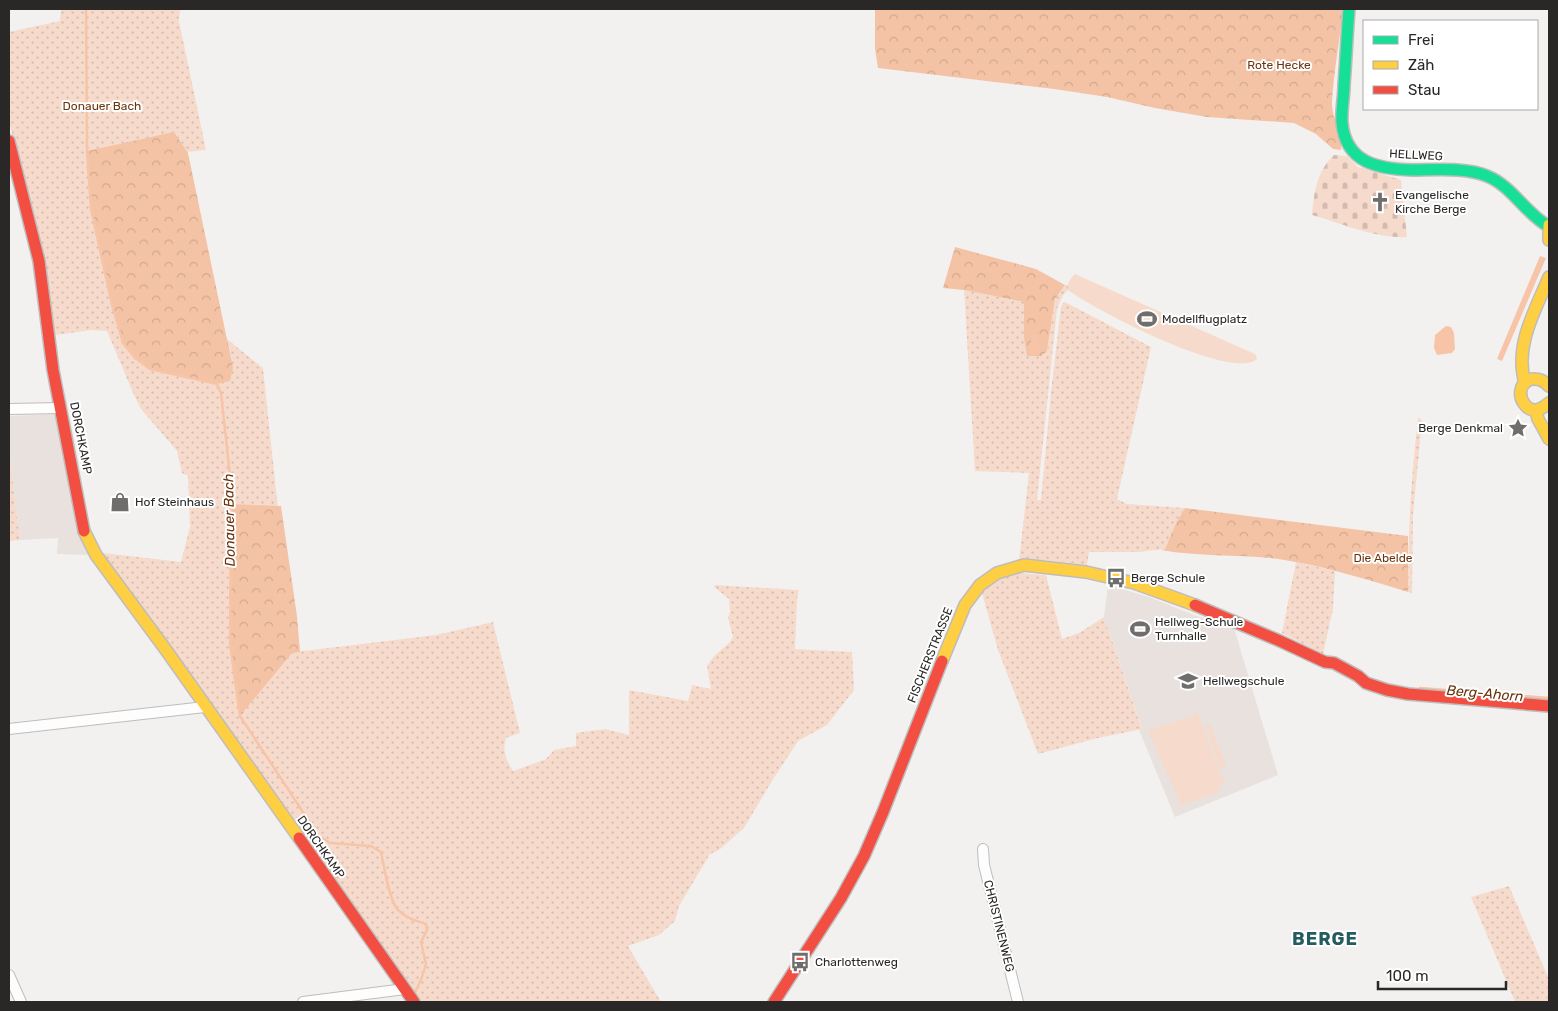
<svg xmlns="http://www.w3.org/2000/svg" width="1558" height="1011" font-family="Rubik,sans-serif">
	<defs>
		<pattern id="green-dots" width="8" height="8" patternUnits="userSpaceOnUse" patternTransform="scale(1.25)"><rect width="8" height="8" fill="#f6dbcc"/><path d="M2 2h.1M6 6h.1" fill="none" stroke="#d3bcaf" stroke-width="1.8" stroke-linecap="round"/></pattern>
		<pattern id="forest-crowns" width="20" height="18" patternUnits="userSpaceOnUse" patternTransform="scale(1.25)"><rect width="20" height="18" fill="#f4c3a5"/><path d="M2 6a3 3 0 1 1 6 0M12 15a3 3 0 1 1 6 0" fill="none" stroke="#d1a88e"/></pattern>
		<pattern id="cemetery-stones" width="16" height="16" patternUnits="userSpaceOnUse" patternTransform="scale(1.25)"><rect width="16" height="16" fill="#f6dbcc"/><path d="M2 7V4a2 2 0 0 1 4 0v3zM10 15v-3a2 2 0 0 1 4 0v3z" fill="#d3bcaf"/></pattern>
	</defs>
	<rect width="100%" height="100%" fill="#f3f1ef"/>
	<g fill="#e8e1dd">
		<path d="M57 414 89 555 57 554 58 538 20 540 9 452V416Z"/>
		<path d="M1108 585 1149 597 1199 617 1234 628 1278 775 1175 817 1139 730 1142 728 1104 617Z"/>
	</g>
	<g fill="url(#green-dots)">
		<path d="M61 9H180L179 21 206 150 185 152 202 319 263 368 293 649 295 652 436 635 493 622 520 733 506 738C502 752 506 759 513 771L546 759 554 750 576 746V733L605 729 629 735V690L688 701 692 685 711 689 707 666 714 656 730 642 733 637 728 618 730 612 729 599 714 587 715 585 799 590 797 599 795 649 852 652 854 690 827 725 798 741 772 781 744 828 719 850 710 854 679 906 675 921 659 935 628 946 661 1002H422L103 553 181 562 190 527 188 476 182 473 177 451 141 409 133 393 107 331 92 330 55 335 26 184 9 122V32L60 21Z"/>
		<path d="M1065 285H1068V290L1063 295 1057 309 1037 500H1041L1051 392 1061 307 1063 303 1065 302 1151 347 1117 499 1127 504 1185 508 1176 523 1165 549 1138 552H1089L1087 565 1045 560 1019 561 1029 473 975 471 964 290 1024 302V338L1047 351 1055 299Z"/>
		<path d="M1419 418 1422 420 1413 514 1412 593 1408 592C1408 534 1411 477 1418 419Z"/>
		<path d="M9 452 20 540 9 541Z"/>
		<path d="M1296 562 1335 571 1333 609 1323 654 1282 633Z"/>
		<path d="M1018 573 1046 575 1062 639 1079 633 1104 617 1142 729 1098 738 1038 754 998 650 982 593C992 581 1004 577 1018 573Z"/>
		<path d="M1509 886 1549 979V1002H1515L1471 897Z"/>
	</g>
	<g fill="url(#forest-crowns)">
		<path d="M875 9H1343C1340 39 1334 70 1332 101 1331 116 1343 139 1341 150L1333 149 1316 134 1294 123 1207 117 1155 108 1107 97 1054 89 878 68 875 49Z"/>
		<path d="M174 132 188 153 233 368 230 381 217 384 150 369 135 358 123 343 112 305 91 209 87 151Z"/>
		<path d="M955 247 1036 269 1065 285 1055 299 1047 351 1041 356H1027L1024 338V302L964 290 943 288Z"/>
		<path d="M230 504 281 506 297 616 300 652 292 653 240 716 230 644Z"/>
		<path d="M1185 508 1408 536V592C1369 580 1330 568 1290 561 1247 553 1204 558 1161 550L1165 549 1176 523Z"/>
	</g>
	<path fill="url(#cemetery-stones)" d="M1334 155 1347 156 1358 167 1401 180 1407 237C1377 239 1340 223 1312 215 1314 192 1317 171 1334 155Z"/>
	<g fill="#f6dbcc">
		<path d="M1075 274 1255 354 1257 359C1232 382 1093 309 1068 290 1067 283 1070 279 1075 274Z"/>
		<path d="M1197 712 1225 784 1218 786 1220 792 1181 805 1148 730 1192 716V715Z"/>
		<path d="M1210 724 1226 765 1220 768 1205 726Z"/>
	</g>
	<g fill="#f7c4a7">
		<path d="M1540 256 1546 258 1502 361 1497 359Z"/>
		<path d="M1446 326 1451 327 1454 333 1455 349 1452 353 1437 355 1434 348 1435 335Z"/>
		<path d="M1033 333C1040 336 1041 346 1039 353L1030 354 1029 351Z"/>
	</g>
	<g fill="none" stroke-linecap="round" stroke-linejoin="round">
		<g stroke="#f7c4a7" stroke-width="2.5">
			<path d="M86 9 87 151 91 209 112 305 123 343 135 358 150 369 217 384 221 393 231 485 230 644 240 716 318 835 330 843 371 846 381 852C384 865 389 901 398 910 406 918 416 921 426 924L427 930 421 942 426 964 421 980 414 994"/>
			<path d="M1420 688 1549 698"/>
		</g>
		<defs>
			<g id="street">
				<path d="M9 409 60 408"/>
				<path d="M9 729 205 707"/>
				<path d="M983 849 984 865 1018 1002"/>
				<path d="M9 975 21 1002"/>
				<path d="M303 1002 405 989"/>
			</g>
			<path id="fast" d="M1349 9C1347 34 1346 60 1344 85 1344 97 1341 111 1342 123 1346 163 1378 169 1412 170 1434 170 1466 167 1487 176 1512 186 1525 213 1548 226"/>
			<g id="slow">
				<path d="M1549 225V240"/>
				<path d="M1525 383C1514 346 1535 311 1549 277"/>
				<path d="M1549 386C1541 377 1524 375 1521 390 1519 399 1526 410 1535 410 1541 410 1545 406 1549 403"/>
				<path d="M1536 411 1538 419 1549 439"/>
				<path d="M84 531 96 555 166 650 299 838"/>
				<path d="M942 661 965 605 980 585 997 573 1024 565 1086 572 1134 583 1195 605"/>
			</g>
			<g id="jam">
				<path d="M9 141 39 261 53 370 84 531"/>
				<path d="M1195 605 1280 641 1325 662 1334 663 1358 676 1366 683 1387 690 1408 694 1549 706"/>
				<path d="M299 838 414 1002"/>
				<path d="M774 1002 841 898 864 856 883 812 942 661"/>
			</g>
		</defs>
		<use href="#street" stroke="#bfbdbc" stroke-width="12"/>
		<use href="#fast" stroke="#bfbdbc" stroke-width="14"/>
		<use href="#slow" stroke="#bfbdbc" stroke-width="14"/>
		<use href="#jam" stroke="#bfbdbc" stroke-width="14"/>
		<use href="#street" stroke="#fdfdfd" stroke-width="10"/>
		<use href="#fast" stroke="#16e098" stroke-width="11"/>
		<use href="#slow" stroke="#ffcf43" stroke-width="11"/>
		<use href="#jam" stroke="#f24e42" stroke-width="11"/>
	</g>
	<defs>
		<symbol id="church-bare" viewBox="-9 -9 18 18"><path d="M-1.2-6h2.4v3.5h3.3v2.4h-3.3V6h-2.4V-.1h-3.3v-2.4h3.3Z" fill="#706e6d" stroke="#fff" stroke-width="2.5" paint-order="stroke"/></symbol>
		<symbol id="stadium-bare" viewBox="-9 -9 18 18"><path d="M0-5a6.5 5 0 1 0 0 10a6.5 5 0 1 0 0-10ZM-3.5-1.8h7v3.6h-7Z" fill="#706e6d" stroke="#fff" stroke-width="2.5" paint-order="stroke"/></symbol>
		<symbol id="sight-bare" viewBox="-9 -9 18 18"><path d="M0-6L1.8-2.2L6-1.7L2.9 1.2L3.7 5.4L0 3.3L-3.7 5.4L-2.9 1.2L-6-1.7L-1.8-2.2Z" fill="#706e6d" stroke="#fff" stroke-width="2.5" paint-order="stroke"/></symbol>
		<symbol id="shop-bare" viewBox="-9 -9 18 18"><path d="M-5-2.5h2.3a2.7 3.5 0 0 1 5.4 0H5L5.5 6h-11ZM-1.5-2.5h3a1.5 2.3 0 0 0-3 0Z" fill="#706e6d" stroke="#fff" stroke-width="2.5" paint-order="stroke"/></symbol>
		<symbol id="bus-bare" viewBox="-9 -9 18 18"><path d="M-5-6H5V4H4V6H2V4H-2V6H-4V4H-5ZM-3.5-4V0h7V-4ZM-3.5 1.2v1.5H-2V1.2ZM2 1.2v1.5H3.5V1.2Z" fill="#706e6d" stroke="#fff" stroke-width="2.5" paint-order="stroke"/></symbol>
		<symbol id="school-bare" viewBox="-9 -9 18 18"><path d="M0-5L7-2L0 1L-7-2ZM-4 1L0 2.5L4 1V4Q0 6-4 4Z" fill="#706e6d" stroke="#fff" stroke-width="2.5" paint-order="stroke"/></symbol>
	</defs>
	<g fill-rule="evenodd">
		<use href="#church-bare" x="1366" y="188" width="28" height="28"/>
		<use href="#stadium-bare" x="1133" y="305" width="28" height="28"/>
		<use href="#sight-bare" x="1504" y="414" width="28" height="28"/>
		<use href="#shop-bare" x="106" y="488" width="28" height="28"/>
		<use href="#bus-bare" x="1102" y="564" width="28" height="28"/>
		<use href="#stadium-bare" x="1126" y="615" width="28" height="28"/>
		<use href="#school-bare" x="1174" y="667" width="28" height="28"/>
		<use href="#bus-bare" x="786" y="948" width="28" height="28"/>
	</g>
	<g text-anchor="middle" stroke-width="4" stroke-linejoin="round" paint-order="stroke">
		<g font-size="12" fill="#6c340d" stroke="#fff">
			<text x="1279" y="69">Rote Hecke</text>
			<text x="102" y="110">Donauer Bach</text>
			<text x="1383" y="562">Die Abelde</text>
		</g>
		<g font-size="12" fill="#292827" stroke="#fff">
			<text transform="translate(1416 155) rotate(3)" y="4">HELLWEG</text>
			<text transform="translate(81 438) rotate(79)" y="4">DORCHKAMP</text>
			<text transform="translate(930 655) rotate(-68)" y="4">FISCHERSTRASSE</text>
			<text transform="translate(321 847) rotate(55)" y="4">DORCHKAMP</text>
			<text transform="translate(999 926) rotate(76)" y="4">CHRISTINENWEG</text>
		</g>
		<g font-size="12" fill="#292827" stroke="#fff" text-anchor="start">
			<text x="1395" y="199">Evangelische<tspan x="1395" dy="14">Kirche Berge</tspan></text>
			<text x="1162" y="323">Modellflugplatz</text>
			<text x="1503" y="432" text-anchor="end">Berge Denkmal</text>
			<text x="135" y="506">Hof Steinhaus</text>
			<text x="1131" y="582">Berge Schule</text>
			<text x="1155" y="626">Hellweg-Schule<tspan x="1155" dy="14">Turnhalle</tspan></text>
			<text x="1203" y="685">Hellwegschule</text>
			<text x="815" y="966">Charlottenweg</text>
		</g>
		<g font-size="14" font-style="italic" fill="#6a320a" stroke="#fff">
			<text transform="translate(229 520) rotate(-91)" y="5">Donauer Bach</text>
			<text transform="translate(1485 693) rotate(5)" y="5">Berg-Ahorn</text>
		</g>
		<g font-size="18" font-weight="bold" letter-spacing="1" fill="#235d60" stroke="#fff">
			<text x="1325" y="945">BERGE</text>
		</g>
	</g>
	<rect width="1558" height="1011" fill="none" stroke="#292827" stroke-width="20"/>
	<rect x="1363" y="20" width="175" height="90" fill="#ffffff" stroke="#a9a9a9"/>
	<rect x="1373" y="36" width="25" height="8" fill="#16e098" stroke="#a9a9a9"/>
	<text x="1408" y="45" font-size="15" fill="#292827">Frei</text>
	<rect x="1373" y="61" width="25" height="8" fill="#ffcf43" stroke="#a9a9a9"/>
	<text x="1408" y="70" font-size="15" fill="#292827">Zäh</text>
	<rect x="1373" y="86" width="25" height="8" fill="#f24e42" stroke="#a9a9a9"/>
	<text x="1408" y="95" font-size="15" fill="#292827">Stau</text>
	<path d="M1378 981v8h128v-8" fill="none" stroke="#292827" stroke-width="2.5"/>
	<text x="1386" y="981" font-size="15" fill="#292827" stroke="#ffffff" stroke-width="4" paint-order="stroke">100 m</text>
</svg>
